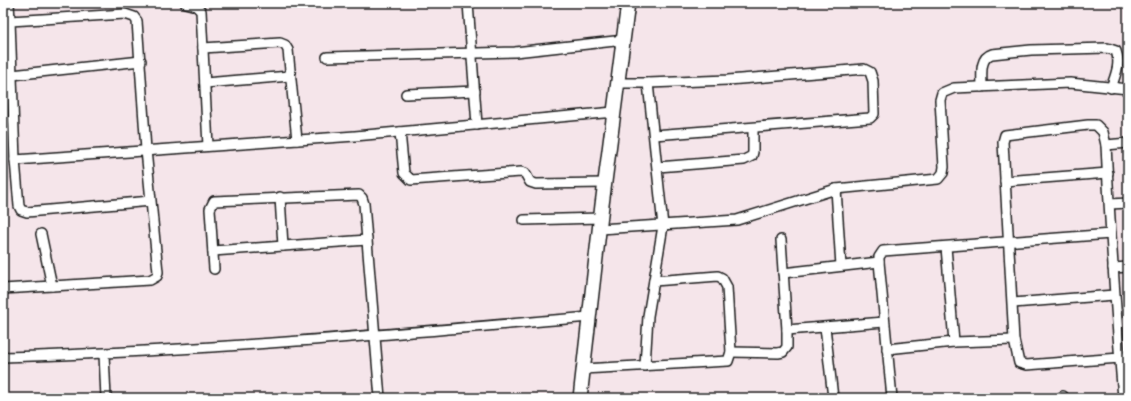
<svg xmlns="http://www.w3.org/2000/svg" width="1131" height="401" font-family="Mali,sans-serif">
	<rect width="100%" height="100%" fill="#f5e5ea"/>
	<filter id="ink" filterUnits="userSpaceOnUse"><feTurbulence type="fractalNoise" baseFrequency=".025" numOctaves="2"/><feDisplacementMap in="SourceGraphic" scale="8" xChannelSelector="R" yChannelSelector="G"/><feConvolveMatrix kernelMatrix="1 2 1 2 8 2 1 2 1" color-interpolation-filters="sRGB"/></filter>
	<g filter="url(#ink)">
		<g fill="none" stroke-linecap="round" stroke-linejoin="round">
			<defs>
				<g id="street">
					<path d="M9 3 10 21"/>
					<path d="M185 3 196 6 201 11 208 146"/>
					<path d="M468 3 477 125"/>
					<path d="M203 48 280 43 285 45 288 50 297 140"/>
					<path d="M327 57 515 52 624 40"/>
					<path d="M12 75 141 61"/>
					<path d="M205 83 290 76"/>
					<path d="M618 83H648L663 226 648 316 645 366"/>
					<path d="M648 83 728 80 864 69 870 72 873 81 874 114 870 118 654 135"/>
					<path d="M982 87C982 75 979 58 992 54L1031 50 1107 48 1116 51C1121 64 1115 76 1111 88"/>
					<path d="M406 94 475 91"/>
					<path d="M400 132 404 173 411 180 521 172 525 173 530 182 536 184 605 183"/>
					<path d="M1106 145 1128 143"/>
					<path d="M15 160 355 136 614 112"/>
					<path d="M658 167 744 160 752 156 753 152V128"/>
					<path d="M1005 181 1108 173"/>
					<path d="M836 189 841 266"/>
					<path d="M280 197 283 246"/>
					<path d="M1110 204 1128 203"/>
					<path d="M524 220 601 218"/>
					<path d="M600 229 737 220 836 189 938 179 943 173 944 167 940 100 942 93 954 88 1070 83 1128 89"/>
					<path d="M41 234 52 286"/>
					<path d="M946 247 954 342"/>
					<path d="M213 251 367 240"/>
					<path d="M1113 268 1128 267"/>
					<path d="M214 269 210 209 214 201 359 195 362 198 364 204 380 398"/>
					<path d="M783 273 879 262"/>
					<path d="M3 289 150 280 157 276 158 272 146 150 137 21 134 17 125 14 10 21 15 160 19 206 21 210 27 212 151 201"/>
					<path d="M1013 303 1114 295"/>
					<path d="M825 327 833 398"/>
					<path d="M787 330 884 322"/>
					<path d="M887 349 954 342 1014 340"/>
					<path d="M731 352 778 353 783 352 787 347V330L781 240"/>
					<path d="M104 354 106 398"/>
					<path d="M3 357C199 351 394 334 589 317"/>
					<path d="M583 369 728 361 731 352 727 287 722 278 718 276 654 281"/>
					<path d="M1063 396V398"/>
					<path d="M892 398 879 262V257L883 251 1111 234"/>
					<path d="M1123 398C1116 314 1110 229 1106 145L1103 132 1096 125H1088L1005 135 1003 142 1014 340 1019 363 1026 365 1120 358H1128"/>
				</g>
				<path id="secondary" d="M580 398 602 205 628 3"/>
			</defs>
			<use href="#street" stroke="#1c1c1c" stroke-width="12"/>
			<use href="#secondary" stroke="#1c1c1c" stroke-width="16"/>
			<use href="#street" stroke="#fff" stroke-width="9"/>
			<use href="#secondary" stroke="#fff" stroke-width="13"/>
		</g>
	</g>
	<rect width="1131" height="401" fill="none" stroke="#fff" stroke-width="16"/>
	<rect x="8" y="8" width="1115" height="385" fill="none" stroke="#1c1c1c" stroke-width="1.5" filter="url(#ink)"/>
</svg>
